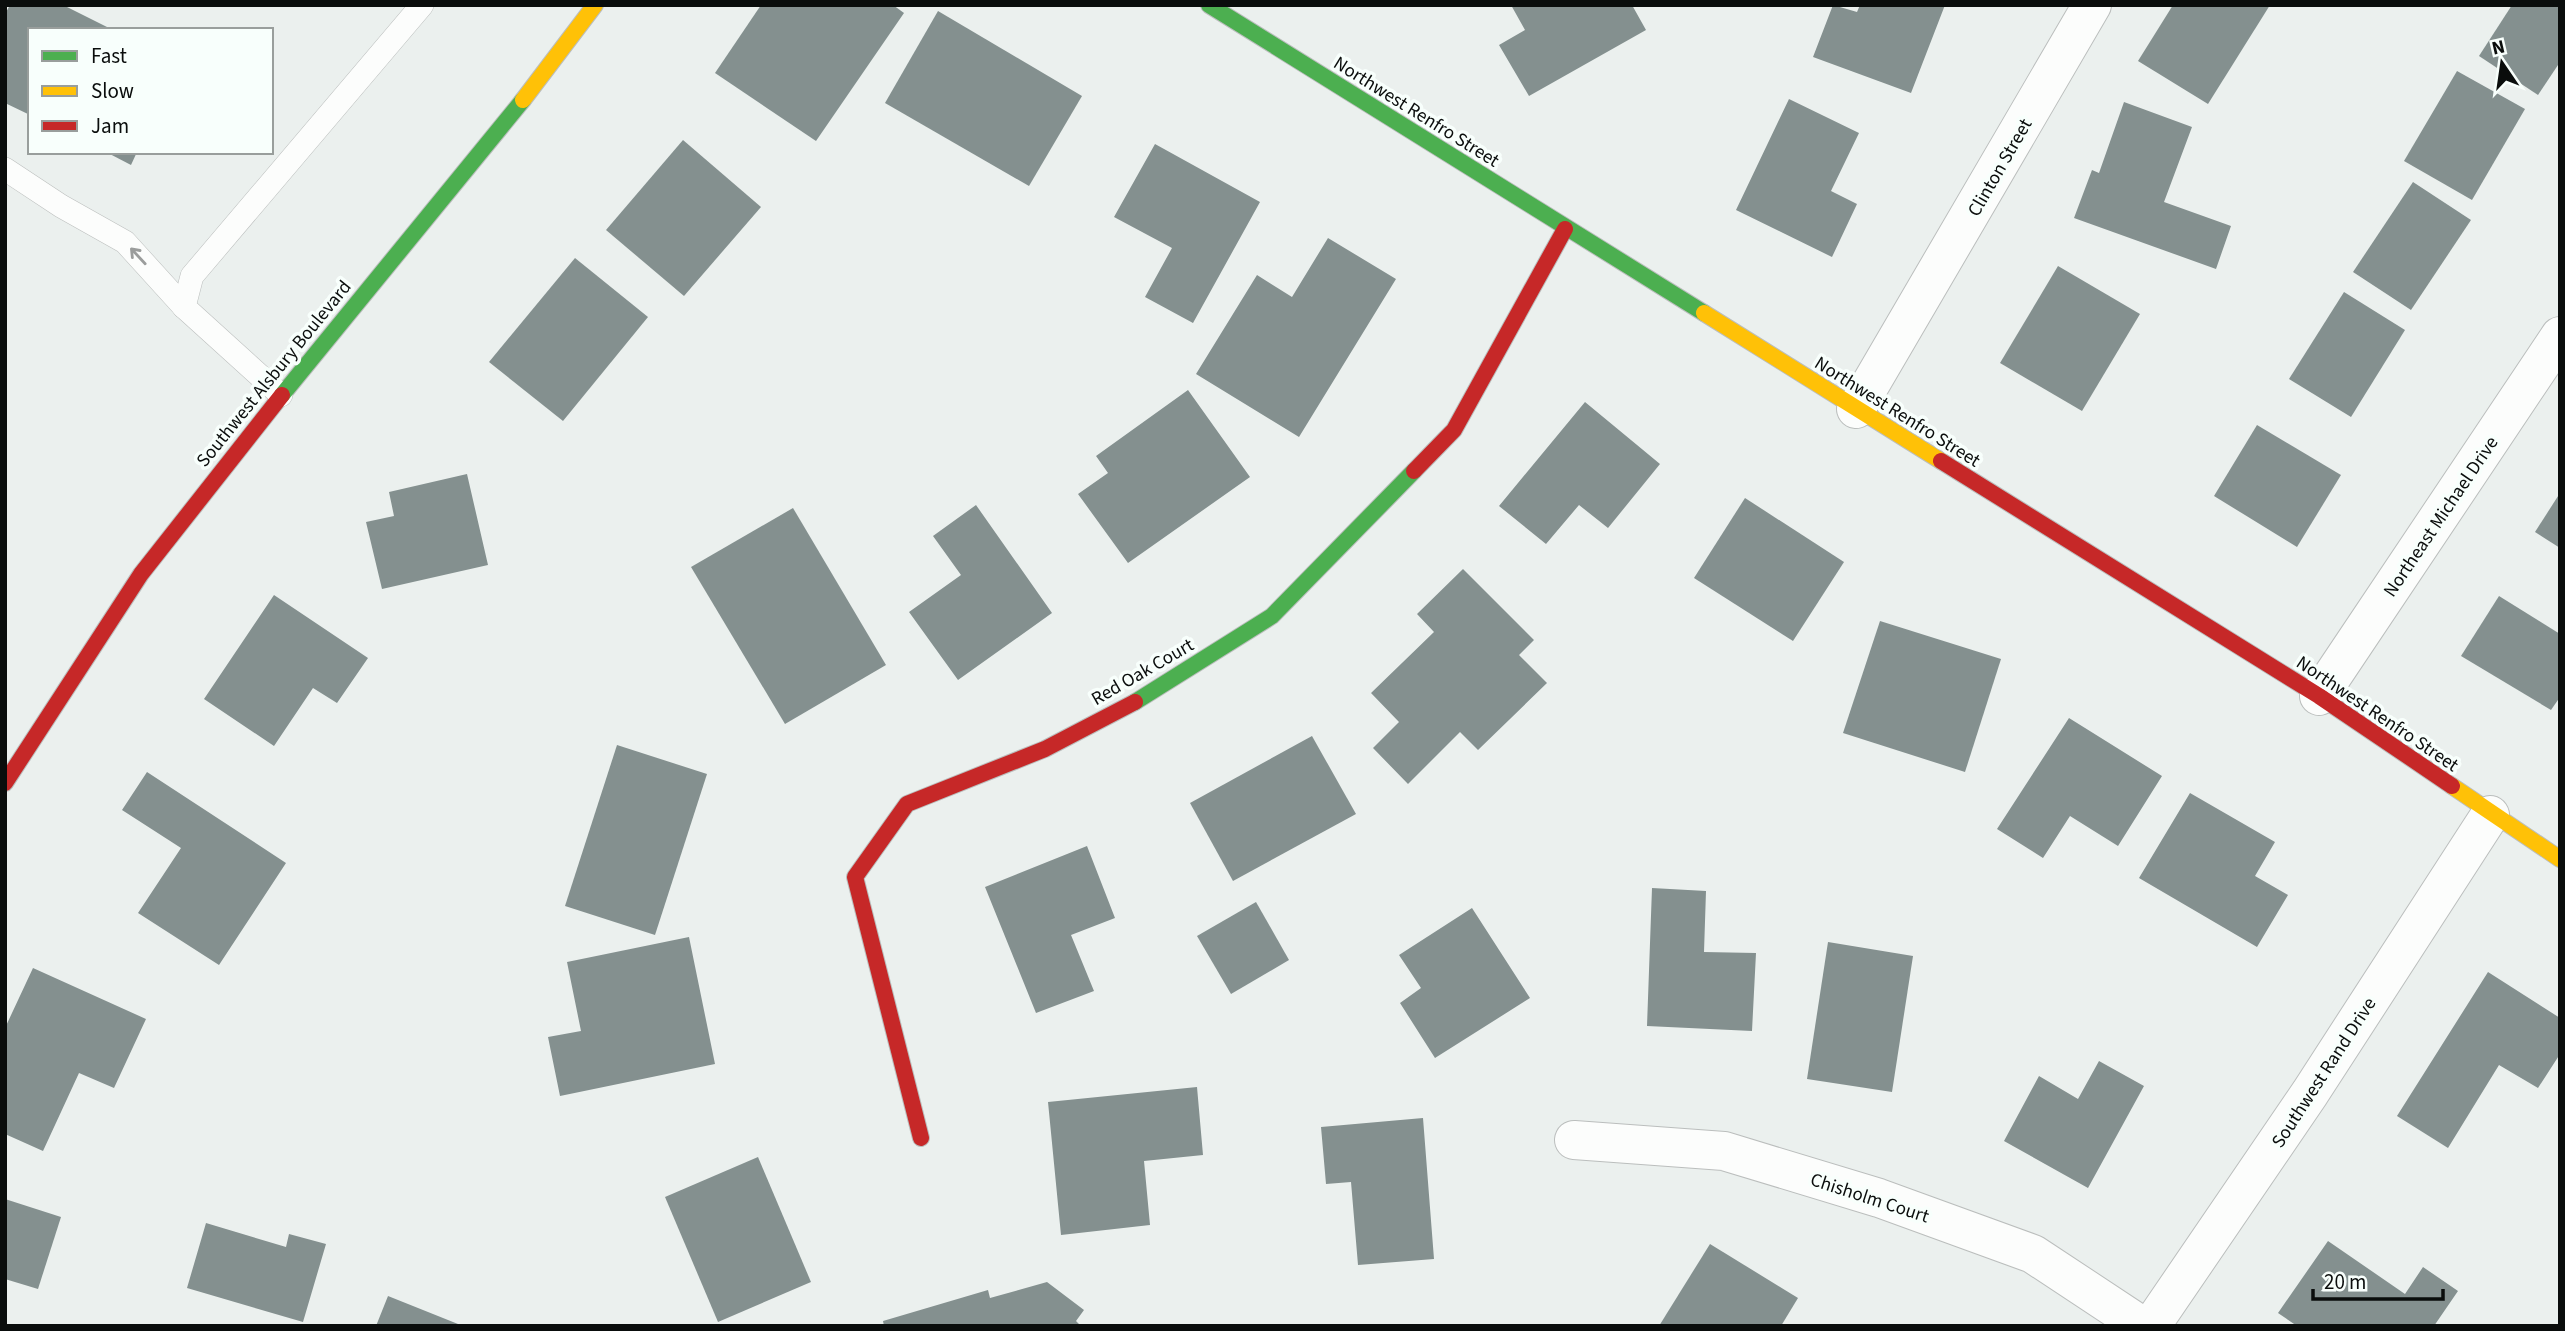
<svg xmlns="http://www.w3.org/2000/svg" width="2565" height="1331" font-family="'Source Sans 3',sans-serif">
	<rect width="100%" height="100%" fill="#ebf0ee"/>
	<g fill="#84908f">
		<path d="M10 5H63L113 30H30V115L5 103V14Z"/>
		<path d="M761 5H893L904 13 816 141 715 73Z"/>
		<path d="M1511 5H1632L1646 30 1529 96 1499 45 1525 30Z"/>
		<path d="M1833 5 1857 12 1860 5H1945L1911 93 1813 57Z"/>
		<path d="M2173 5H2270L2208 104 2138 61Z"/>
		<path d="M2512 5H2560V62L2538 95 2479 56Z"/>
		<path d="M938 11 1082 96 1029 186 885 103Z"/>
		<path d="M2457 71 2525 109 2472 200 2404 161Z"/>
		<path d="M1789 99 1859 133 1831 191 1857 204 1832 257 1736 210Z"/>
		<path d="M2124 102 2192 127 2164 202 2231 226 2216 269 2074 218 2092 170 2099 173Z"/>
		<path d="M683 140 761 207 684 296 606 230Z"/>
		<path d="M1155 144 1260 202 1193 323 1145 297 1172 248 1114 217Z"/>
		<path d="M106 152H137L131 165Z"/>
		<path d="M2413 182 2471 220 2411 310 2353 272Z"/>
		<path d="M1328 238 1396 279 1299 437 1196 374 1257 275 1292 297Z"/>
		<path d="M575 258 648 317 563 421 489 362Z"/>
		<path d="M2058 266 2140 314 2082 411 2000 363Z"/>
		<path d="M2344 292 2405 330 2351 417 2289 379Z"/>
		<path d="M1188 390 1250 477 1128 563 1078 494 1108 473 1096 456Z"/>
		<path d="M1585 402 1660 464 1608 528 1579 505 1546 544 1499 506Z"/>
		<path d="M2257 425 2341 475 2297 547 2214 496Z"/>
		<path d="M467 474 488 565 382 589 366 522 394 516 389 492Z"/>
		<path d="M2560 493V548L2535 532Z"/>
		<path d="M1745 498 1844 562 1793 641 1694 578Z"/>
		<path d="M976 505 1052 613 958 680 909 612 961 575 933 536Z"/>
		<path d="M793 508 886 665 785 724 691 567Z"/>
		<path d="M1463 569 1534 640 1519 655 1547 683 1478 750 1460 732 1408 784 1373 748 1399 722 1371 693 1434 632 1417 614Z"/>
		<path d="M274 595 368 658 337 703 313 688 274 746 204 699Z"/>
		<path d="M2499 596 2560 634V697L2551 710 2461 656Z"/>
		<path d="M1880 621 2001 659 1965 772 1843 733Z"/>
		<path d="M2069 718 2162 776 2118 846 2070 816 2043 858 1997 829Z"/>
		<path d="M1312 736 1356 814 1233 881 1190 803Z"/>
		<path d="M617 745 707 774 655 935 565 906Z"/>
		<path d="M147 772 286 863 219 965 138 913 181 848 122 810Z"/>
		<path d="M2190 793 2275 842 2255 876 2288 895 2257 947 2139 878Z"/>
		<path d="M1087 846 1115 918 1071 935 1094 991 1036 1013 985 887Z"/>
		<path d="M1652 888 1706 891 1704 952 1756 953 1752 1031 1647 1026Z"/>
		<path d="M1256 902 1289 960 1231 994 1197 936Z"/>
		<path d="M1472 908 1530 998 1435 1058 1400 1003 1421 988 1399 955Z"/>
		<path d="M689 937 715 1064 560 1096 548 1037 581 1031 567 962Z"/>
		<path d="M1828 942 1913 956 1892 1092 1807 1079Z"/>
		<path d="M33 968 146 1019 114 1088 79 1073 43 1151 5 1134V1028Z"/>
		<path d="M2488 972 2560 1018V1054L2538 1088 2499 1065 2448 1148 2397 1116Z"/>
		<path d="M2099 1061 2144 1086 2088 1188 2004 1141 2039 1076 2078 1099Z"/>
		<path d="M1197 1087 1203 1155 1144 1161 1150 1225 1061 1235 1048 1102Z"/>
		<path d="M1423 1118 1434 1259 1358 1265 1351 1182 1326 1184 1321 1127Z"/>
		<path d="M758 1157 811 1282 718 1322 665 1197Z"/>
		<path d="M5 1199 61 1217 38 1289 5 1279Z"/>
		<path d="M206 1223 286 1247 289 1234 326 1244 303 1322 187 1288Z"/>
		<path d="M2328 1241 2405 1294 2423 1267 2458 1291 2434 1326H2297L2278 1313Z"/>
		<path d="M1710 1244 1798 1298 1781 1326H1659Z"/>
		<path d="M1047 1282 1084 1310 1076 1321 1081 1326H884L883 1321 988 1290 990 1298Z"/>
		<path d="M388 1296 463 1326H376Z"/>
	</g>
	<g fill="none" stroke-linecap="round" stroke-linejoin="round">
		<defs>
			<g id="lane">
				<path d="M5 169 61 206 125 242 184 307"/>
				<path d="M281 395 184 307 192 276 422 5"/>
			</g>
			<g id="street">
				<path d="M1856 409 2092 5"/>
				<path d="M2319 696 2560 336"/>
				<path d="M1574 1140 1724 1151 1879 1198 2033 1254 2142 1326"/>
				<path d="M2151 1326 2310 1093 2490 815"/>
			</g>
			<g id="fast">
				<path d="M1209 5 1704 313"/>
				<path d="M282 395 523 100"/>
				<path d="M1135 702 1272 616 1414 471"/>
			</g>
			<g id="slow">
				<path d="M523 100 595 5"/>
				<path d="M1704 313 1941 461"/>
				<path d="M2452 786 2560 859"/>
			</g>
			<g id="jam">
				<path d="M1941 461 2319 696 2452 786"/>
				<path d="M1414 471 1454 430 1565 229"/>
				<path d="M5 783 141 574 282 395"/>
				<path d="M921 1138 855 877 907 804 1045 749 1135 702"/>
			</g>
		</defs>
		<use href="#lane" stroke="#bbbebd" stroke-width="24"/>
		<use href="#street" stroke="#bbbebd" stroke-width="40"/>
		<use href="#fast" stroke="#bbbebd" stroke-width="18"/>
		<use href="#slow" stroke="#bbbebd" stroke-width="18"/>
		<use href="#jam" stroke="#bbbebd" stroke-width="18"/>
		<use href="#lane" stroke="#fcfdfc" stroke-width="23"/>
		<use href="#street" stroke="#fcfdfc" stroke-width="38"/>
		<use href="#fast" stroke="#4caf50" stroke-width="16"/>
		<use href="#slow" stroke="#ffc107" stroke-width="16"/>
		<use href="#jam" stroke="#c62828" stroke-width="16"/>
	</g>
	<defs><path id="oneway-shaft" d="M-6 0H5M1.5-3L5.5 0L1.5 3" fill="none" stroke-width="1.6" stroke-linecap="round" stroke-linejoin="round" transform="scale(1.75)"/></defs>
	<use stroke="#9b9d9c" href="#oneway-shaft" transform="translate(138 256) rotate(-133)"/>
	<g text-anchor="middle" stroke-width="7" stroke-linejoin="round" paint-order="stroke">
		<g font-size="19" fill="#0a0d0c" stroke="#f8fffc">
			<text transform="translate(1417 111) rotate(32)" y="7">Northwest Renfro Street</text>
			<text transform="translate(1999 167) rotate(-60)" y="7">Clinton Street</text>
			<text transform="translate(273 373) rotate(-51)" y="7">Southwest Alsbury Boulevard</text>
			<text transform="translate(1898 411) rotate(32)" y="7">Northwest Renfro Street</text>
			<text transform="translate(2440 516) rotate(-56)" y="7">Northeast Michael Drive</text>
			<text transform="translate(1142 671) rotate(-30)" y="7">Red Oak Court</text>
			<text transform="translate(2378 713) rotate(34)" y="7">Northwest Renfro Street</text>
			<text transform="translate(2323 1072) rotate(-57)" y="7">Southwest Rand Drive</text>
			<text transform="translate(1870 1197) rotate(18)" y="7">Chisholm Court</text>
		</g>
	</g>
	<rect width="2565" height="1331" fill="none" stroke="#0a0d0c" stroke-width="14"/>
	<rect x="28" y="28" width="245" height="126" fill="#f8fffc" stroke="#999e9c" stroke-width="2"/>
	<rect x="42" y="51" width="35" height="10" fill="#4caf50" stroke="#999e9c" stroke-width="2"/>
	<text x="91" y="63" font-size="21" fill="#0a0d0c">Fast</text>
	<rect x="42" y="86" width="35" height="10" fill="#ffc107" stroke="#999e9c" stroke-width="2"/>
	<text x="91" y="98" font-size="21" fill="#0a0d0c">Slow</text>
	<rect x="42" y="121" width="35" height="10" fill="#c62828" stroke="#999e9c" stroke-width="2"/>
	<text x="91" y="133" font-size="21" fill="#0a0d0c">Jam</text>
	<g transform="translate(2502 63) rotate(347)" stroke="#f8fffc" stroke-width="5" paint-order="stroke">
	<path d="M0-5L12 26L0 18L-12 26Z" fill="#0a0d0c"/>
	<text y="-10" font-size="19" font-weight="bold" text-anchor="middle" fill="#0a0d0c">N</text>
	</g>
	<path d="M2313 1289v10h130v-10" fill="none" stroke="#0a0d0c" stroke-width="3.5"/>
	<text x="2324" y="1289" font-size="21" fill="#0a0d0c" stroke="#f8fffc" stroke-width="5" paint-order="stroke">20 m</text>
</svg>
